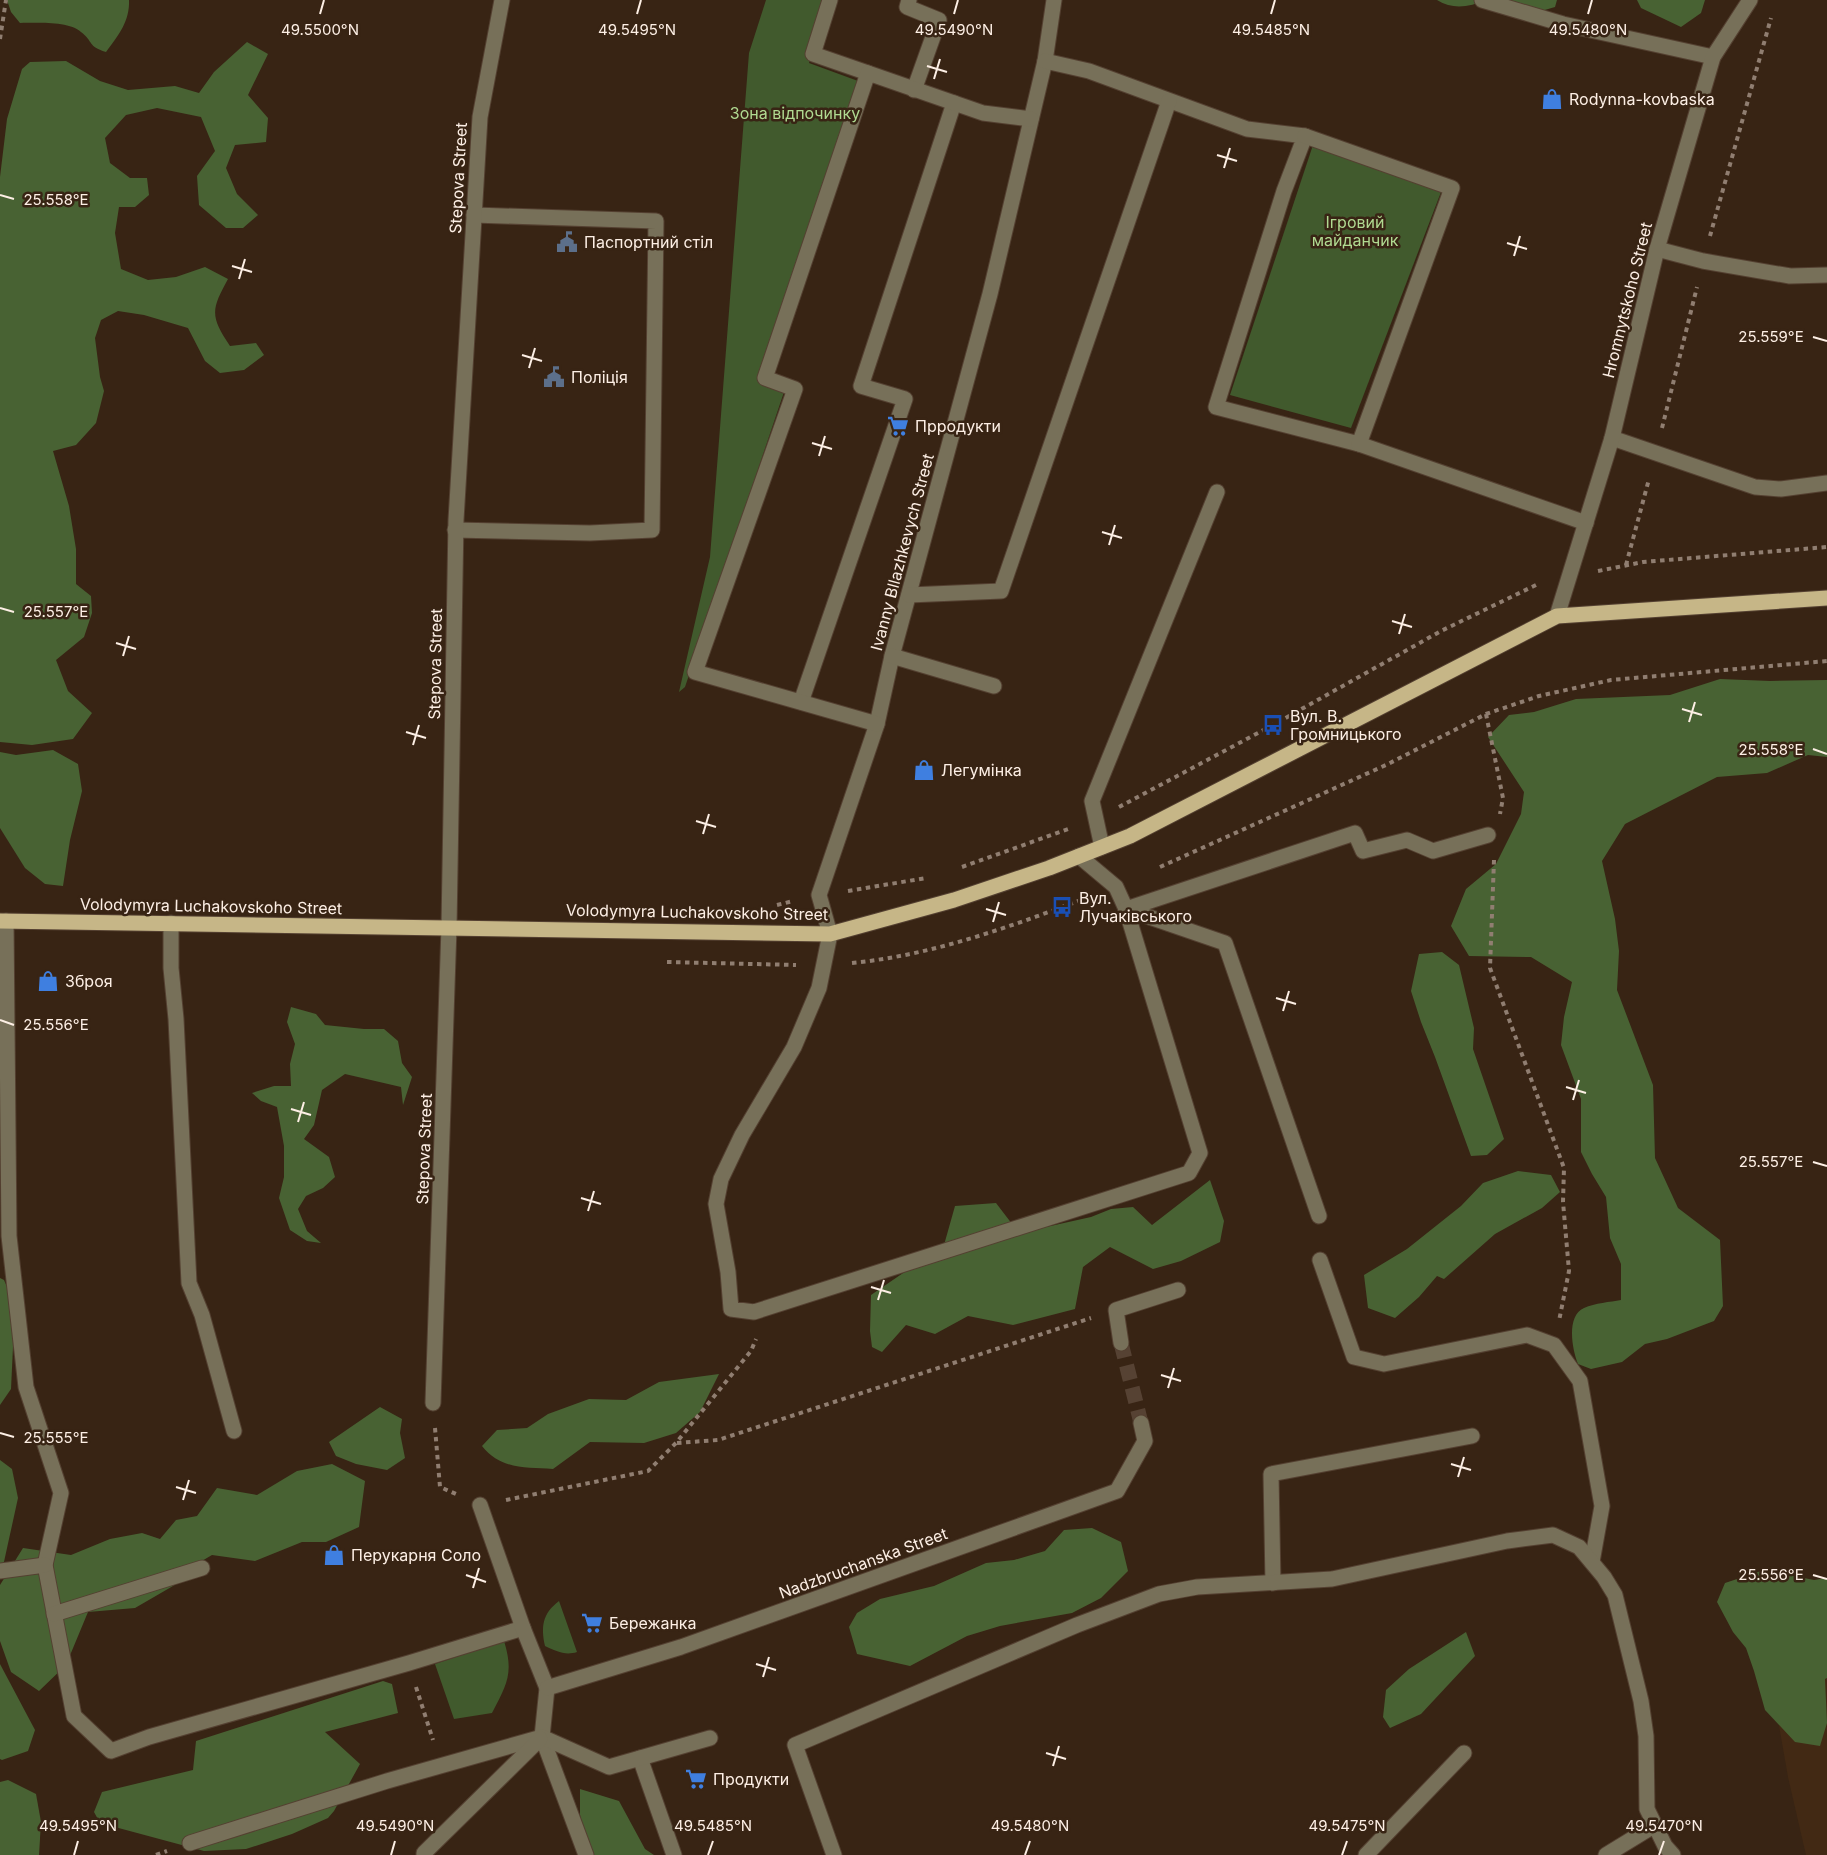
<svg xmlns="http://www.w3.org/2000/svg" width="1827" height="1855" font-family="Inter,sans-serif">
	<rect width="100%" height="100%" fill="#382414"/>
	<path fill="#422914" d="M1827 1631V1855H1806L1788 1777 1764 1640Z"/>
	<g fill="#415a2d">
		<path d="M766 0H828L809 63 858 81 759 376 785 389 685 687 679 692 710 557 749 53Z"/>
		<path d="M1313 145 1441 192 1351 428 1230 395Z"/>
		<path d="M559 1601 577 1652C565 1656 556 1651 545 1646 541 1627 542 1614 559 1601Z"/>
		<path d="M504 1641C514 1673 507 1684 492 1713L454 1719 435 1664Z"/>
	</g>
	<g fill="#486233">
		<path d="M7 0H129C130 21 118 36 106 52 87 46 94 42 81 32 69 21 36 23 20 23L11 12Z"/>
		<path d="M1437 0H1486C1469 7 1453 10 1437 0Z"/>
		<path d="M1493 0H1557L1555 7 1521 17Z"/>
		<path d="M1637 0H1705L1701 13 1681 27 1641 8Z"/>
		<path d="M247 42 268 54 248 95 268 118 266 142 235 145 226 168 237 194 258 215 243 228H226L199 205 197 176 215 151 201 117 157 108 126 115 105 138 110 163 130 178H147L149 195 135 207H119L115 233 121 269 148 280 176 277 205 267 228 279C211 310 210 316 230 346L256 343 264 355 244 370 220 373 205 361 188 328 144 315 118 311 101 320 95 338 100 377 104 391 96 423 76 445 53 451 69 506 76 549V584L91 596 92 613 84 637 56 660 68 691 92 713 73 739 32 745 0 742V177L7 119 22 69 30 62 66 61 100 81 128 90 175 86 199 93 214 72Z"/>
		<path d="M1720 679 1770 681 1827 680V757L1808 755 1767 773 1717 777 1625 824 1602 861 1615 919 1619 951 1617 990 1653 1085 1655 1158 1678 1208 1720 1240 1723 1306 1714 1321 1667 1339 1645 1344 1622 1362 1591 1369 1578 1364C1572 1349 1566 1316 1584 1308 1595 1303 1610 1302 1621 1300V1264L1610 1238 1606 1197 1592 1174 1581 1152V1099L1561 1045 1564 1017 1572 982 1531 957 1469 956 1451 926 1466 889 1496 864 1521 814 1524 792 1488 737 1509 715 1534 712 1576 699 1670 695Z"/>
		<path d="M53 750 78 764 82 791 70 840 63 886 45 884 25 868 0 828V752L16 755Z"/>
		<path d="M1442 952 1459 965 1474 1028 1473 1049 1504 1139 1487 1155 1471 1156 1435 1057 1421 1022 1411 991 1419 954Z"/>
		<path d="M291 1007 316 1014 325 1025 364 1029H384L398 1041 402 1063 412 1077 403 1105 401 1087 345 1074 322 1090 314 1125 304 1139 329 1157 335 1177 323 1188 306 1196 298 1209 307 1231 321 1243 307 1241 290 1230 279 1198 284 1177V1146L277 1107 261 1101 252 1093 274 1086H291L290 1064 295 1044 287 1022Z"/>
		<path d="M1518 1171 1551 1175 1560 1192 1542 1208 1495 1234 1444 1279 1437 1276 1419 1297 1395 1318 1368 1308 1364 1275 1407 1249 1461 1206 1483 1183Z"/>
		<path d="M1210 1180 1224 1221 1220 1242 1181 1261 1153 1269 1110 1247 1083 1267 1075 1309 1013 1325 968 1316 935 1334 906 1325 882 1352 872 1347 870 1331 871 1295 944 1245 955 1206 996 1203 1019 1233 1091 1217 1111 1209 1133 1207 1152 1225Z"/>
		<path d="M0 1278 4 1280 15 1305 11 1389 0 1405Z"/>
		<path d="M719 1374 700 1412 676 1433 644 1443 590 1442 553 1469C526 1467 501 1470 482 1446L497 1430 527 1428 548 1414 589 1399 626 1400 659 1382Z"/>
		<path d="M380 1407 402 1419 400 1433 405 1458 387 1470 356 1464 336 1456 329 1442Z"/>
		<path d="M0 1460 12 1469 18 1498 0 1580Z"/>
		<path d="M332 1464 365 1481 359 1527 326 1542H302L255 1561 212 1555 195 1565 173 1586 135 1608 88 1612 66 1665 39 1691 11 1672 0 1641V1585L23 1548 71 1555 110 1539 142 1533 160 1539 176 1520 197 1516 217 1488 257 1495 297 1471Z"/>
		<path d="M1092 1528 1121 1542 1128 1571 1101 1598 1072 1613 1000 1626 967 1636 910 1666 857 1654 849 1627 857 1613 880 1599 934 1586 986 1563 1014 1560 1045 1551 1064 1530Z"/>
		<path d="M1764 1570 1814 1580 1827 1578V1678L1825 1679 1827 1723 1820 1746 1795 1742 1765 1710 1754 1671 1746 1648 1733 1632 1717 1602 1725 1583Z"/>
		<path d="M1466 1632 1475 1656 1421 1714 1390 1728 1383 1717 1386 1690 1409 1669Z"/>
		<path d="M0 1664 35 1730 28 1751 2 1760 0 1759Z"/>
		<path d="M383 1681 392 1684 398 1713 325 1732 360 1764 334 1811 328 1818 292 1834 246 1849 204 1851 100 1823 94 1812 102 1792 193 1770 196 1741Z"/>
		<path d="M8 1780 36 1794 41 1822 39 1855H0V1782Z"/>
		<path d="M580 1789 619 1801 645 1849 654 1855H586L587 1842 580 1815Z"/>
	</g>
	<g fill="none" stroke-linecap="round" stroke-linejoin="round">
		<path stroke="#564233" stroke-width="15" stroke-dasharray="15 8" stroke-linecap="butt" d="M1121 1343 1141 1423"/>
		<defs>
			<g id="minor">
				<path d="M830 0 813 54 868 73"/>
				<path d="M909 0 907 7 939 20 914 90"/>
				<path d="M1054 0 1045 61 990 294 892 656 877 724 819 895 830 934 819 988 794 1047 742 1135 721 1179 716 1204 728 1272 731 1309 754 1312 1189 1173 1200 1153 1126 909 1116 887 1079 856"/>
				<path d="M1482 0 1563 24 1713 57"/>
				<path d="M1045 61 1089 71 1247 129 1305 136 1284 191 1216 407 1359 444"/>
				<path d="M1305 136 1452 188 1359 444 1586 523"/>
				<path d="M1657 249 1703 261 1790 276 1827 275"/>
				<path d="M1612 438 1755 487 1781 489 1827 483"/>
				<path d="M455 530 590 533 652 530 656 221 474 215"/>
				<path d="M909 595 1001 591 1169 101"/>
				<path d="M1557 616 1612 438 1657 249 1713 57 1750 0"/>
				<path d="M892 656 994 686"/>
				<path d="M801 702 905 399 861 386 954 103"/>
				<path d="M877 724 695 672 795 389 765 378 868 73 983 113 1031 119"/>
				<path d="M1102 847 1092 801 1217 492"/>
				<path d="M1126 909 1225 943 1319 1216"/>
				<path d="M1126 909 1355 833 1363 851 1407 840 1433 851 1488 835"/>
				<path d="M6 921 9 1236 26 1387 61 1493 45 1565 74 1716 111 1751 149 1737 409 1663 523 1628"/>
				<path d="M171 923V968L176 1019 189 1283 202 1315 234 1431"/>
				<path d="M1320 1260 1354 1357 1384 1364 1527 1335 1554 1345 1580 1381 1602 1506 1592 1562"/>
				<path d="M1121 1343 1116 1310 1178 1290"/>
				<path d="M433 1403 449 927 456 520 480 117 502 0"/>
				<path d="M480 1505 523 1628 547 1688 542 1737 586 1855"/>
				<path d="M0 1571 45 1565"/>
				<path d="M1273 1583 1271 1474 1472 1436"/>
				<path d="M54 1614 202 1568"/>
				<path d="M547 1688 681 1647 1117 1491 1145 1441 1141 1423"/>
				<path d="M640 1758 674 1855"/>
				<path d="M190 1843 387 1781 542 1737 609 1767 710 1738"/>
				<path d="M424 1855V1853L540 1739"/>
				<path d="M834 1855 795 1745 1077 1625 1159 1594 1197 1587 1332 1579 1507 1541 1553 1535 1579 1547 1604 1577 1615 1595 1641 1701 1646 1736 1647 1809 1665 1846 1673 1855"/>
				<path d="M1366 1855 1464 1753"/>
				<path d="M1606 1855 1655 1825"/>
			</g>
			<path id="major" d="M0 921 830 934 954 900 1049 868 1130 836 1557 616 1827 598"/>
		</defs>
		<use href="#minor" stroke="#544031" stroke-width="17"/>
		<use href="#major" stroke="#544031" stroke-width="17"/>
		<g stroke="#907e71" stroke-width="4" stroke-dasharray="4.5 4.5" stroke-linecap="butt">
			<path d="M0 39 6 0"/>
			<path d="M1710 236 1771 18"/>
			<path d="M1662 428 1697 287"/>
			<path d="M1626 565 1649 479"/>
			<path d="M1598 571 1643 562 1827 547"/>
			<path d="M1486 714 1503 798 1500 814"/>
			<path d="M1119 807 1273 725 1441 631 1538 584"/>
			<path d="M1494 860 1490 968 1564 1168 1563 1202 1569 1271 1559 1321"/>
			<path d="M962 867 1071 828"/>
			<path d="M1160 867 1386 765 1486 714 1539 696 1611 680 1827 661"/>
			<path d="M848 891 926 878"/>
			<path d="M777 905 793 901"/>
			<path d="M667 962 796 965"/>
			<path d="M852 963C934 955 1012 926 1089 897"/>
			<path d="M435 1428 440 1487 456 1494"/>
			<path d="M677 1443 718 1440 1091 1318"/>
			<path d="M506 1500 648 1471 676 1443 751 1351 756 1339"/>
			<path d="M416 1687 433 1740"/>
			<path d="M156 1855 167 1851"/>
		</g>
		<use href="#minor" stroke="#777059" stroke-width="15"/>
		<use href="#major" stroke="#c6b687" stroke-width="15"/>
	</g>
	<path fill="none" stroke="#fdefe5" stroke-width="2" d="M320 14 324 0M637 14 641 0M954 14 958 0M1271 14 1275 0M1588 14 1592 0M927 66 947 72M934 79 940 59M1217 155 1237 161M1224 168 1230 148M0 195 14 199M1507 243 1527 249M1514 256 1520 236M232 266 252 272M239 279 245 259M1813 337 1827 341M522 355 542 361M529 368 535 348M812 443 832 449M819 456 825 436M1102 532 1122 538M1109 545 1115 525M0 608 14 612M1392 621 1412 627M1399 634 1405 614M116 643 136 649M123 656 129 636M1682 709 1702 715M1689 722 1695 702M406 732 426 738M413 745 419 725M1813 749 1827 754M696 821 716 827M703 834 709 814M986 909 1006 915M993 922 999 902M1276 998 1296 1004M1283 1011 1289 991M0 1020 14 1025M1566 1087 1586 1093M1573 1100 1579 1080M291 1109 311 1115M298 1122 304 1102M1813 1162 1827 1166M581 1198 601 1204M588 1211 594 1191M871 1287 891 1293M878 1300 884 1280M1161 1375 1181 1381M1168 1388 1174 1368M0 1433 14 1437M1451 1464 1471 1470M1458 1477 1464 1457M176 1487 196 1493M183 1500 189 1480M466 1575 486 1582M1813 1575 1827 1579M473 1588 479 1568M756 1664 776 1670M763 1677 769 1657M1046 1753 1066 1759M1053 1766 1059 1746M74 1855 78 1841M391 1855 395 1841M708 1855 713 1841M1025 1855 1030 1841M1342 1855 1347 1841M1659 1855 1664 1841"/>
	<defs>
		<symbol id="shop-bare" viewBox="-9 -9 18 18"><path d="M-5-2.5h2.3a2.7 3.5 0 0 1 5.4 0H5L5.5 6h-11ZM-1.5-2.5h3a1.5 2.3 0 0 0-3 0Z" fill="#3f7fe0" stroke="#382414" stroke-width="2.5" paint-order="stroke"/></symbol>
		<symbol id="civic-bare" viewBox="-9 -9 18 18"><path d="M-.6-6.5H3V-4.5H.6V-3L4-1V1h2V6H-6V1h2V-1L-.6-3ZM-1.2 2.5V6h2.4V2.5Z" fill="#5c6f8a" stroke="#382414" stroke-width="2.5" paint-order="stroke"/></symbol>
		<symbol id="supermarket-bare" viewBox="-9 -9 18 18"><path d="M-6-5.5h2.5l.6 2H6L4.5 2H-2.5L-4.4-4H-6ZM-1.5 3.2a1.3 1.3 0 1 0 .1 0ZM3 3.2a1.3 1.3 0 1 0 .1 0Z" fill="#3f7fe0" stroke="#382414" stroke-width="2.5" paint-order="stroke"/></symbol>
		<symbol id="bus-bare" viewBox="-9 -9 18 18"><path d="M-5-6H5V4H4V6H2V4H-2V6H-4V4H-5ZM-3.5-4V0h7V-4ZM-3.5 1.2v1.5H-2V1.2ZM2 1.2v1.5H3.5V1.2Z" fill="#1a4fb4" stroke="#382414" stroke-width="2.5" paint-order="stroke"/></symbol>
	</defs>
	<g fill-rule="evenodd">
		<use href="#shop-bare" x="1537" y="84" width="30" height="30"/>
		<use href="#civic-bare" x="552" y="227" width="30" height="30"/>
		<use href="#civic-bare" x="539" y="362" width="30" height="30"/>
		<use href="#supermarket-bare" x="883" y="411" width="30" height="30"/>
		<use href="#bus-bare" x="1258" y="710" width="30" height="30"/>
		<use href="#shop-bare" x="909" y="755" width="30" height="30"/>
		<use href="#bus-bare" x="1047" y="892" width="30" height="30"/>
		<use href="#shop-bare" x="33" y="966" width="30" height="30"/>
		<use href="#shop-bare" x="319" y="1540" width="30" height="30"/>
		<use href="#supermarket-bare" x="577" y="1608" width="30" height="30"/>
		<use href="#supermarket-bare" x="681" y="1764" width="30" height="30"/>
	</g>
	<g text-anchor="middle" stroke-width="5" stroke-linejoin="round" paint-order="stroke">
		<g font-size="16" fill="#fdefe5" stroke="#382414" text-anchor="start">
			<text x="1569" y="105">Rodynna-kovbaska</text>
			<text x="584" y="248">Паспортний стіл</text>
			<text x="571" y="383">Поліція</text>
			<text x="915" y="432">Прродукти</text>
			<text x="1290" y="722">Вул. В.<tspan x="1290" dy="18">Громницького</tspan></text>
			<text x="941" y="776">Легумінка</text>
			<text x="1079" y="904">Вул.<tspan x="1079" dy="18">Лучаківського</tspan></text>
			<text x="65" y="987">Зброя</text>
			<text x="351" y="1561">Перукарня Соло</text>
			<text x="609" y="1629">Бережанка</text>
			<text x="713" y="1785">Продукти</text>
		</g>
		<g font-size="16" fill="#b0da91" stroke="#382414">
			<text x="795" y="119">Зона відпочинку</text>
			<text x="1355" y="228">Ігровий<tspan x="1355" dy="18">майданчик</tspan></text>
		</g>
		<g font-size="16" fill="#fdefe5" stroke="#382414">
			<text transform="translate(458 178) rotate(-87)" y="6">Stepova Street</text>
			<text transform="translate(1627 300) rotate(-76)" y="6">Hromnytskoho Street</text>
			<text transform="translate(902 552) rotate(-75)" y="6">Ivanny Bllazhkevych Street</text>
			<text transform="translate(435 664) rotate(-89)" y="6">Stepova Street</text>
			<text transform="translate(211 906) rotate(1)" y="6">Volodymyra Luchakovskoho Street</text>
			<text transform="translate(697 912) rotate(1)" y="6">Volodymyra Luchakovskoho Street</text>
			<text transform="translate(424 1149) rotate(-88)" y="6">Stepova Street</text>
			<text transform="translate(863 1563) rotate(-20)" y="6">Nadzbruchanska Street</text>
		</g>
	</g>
	<g font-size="15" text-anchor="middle" fill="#fdefe5" stroke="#382414" stroke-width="5" stroke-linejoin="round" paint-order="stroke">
		<text x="320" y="35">49.5500°N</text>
		<text x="637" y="35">49.5495°N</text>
		<text x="954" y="35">49.5490°N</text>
		<text x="1271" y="35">49.5485°N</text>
		<text x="1588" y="35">49.5480°N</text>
		<text x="56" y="205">25.558°E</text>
		<text x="1771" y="342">25.559°E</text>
		<text x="56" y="617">25.557°E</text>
		<text x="1771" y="755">25.558°E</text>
		<text x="56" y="1030">25.556°E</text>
		<text x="1771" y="1167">25.557°E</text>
		<text x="56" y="1443">25.555°E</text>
		<text x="1771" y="1580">25.556°E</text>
		<text x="78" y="1831">49.5495°N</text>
		<text x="395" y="1831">49.5490°N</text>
		<text x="713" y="1831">49.5485°N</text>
		<text x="1030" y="1831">49.5480°N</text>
		<text x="1347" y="1831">49.5475°N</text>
		<text x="1664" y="1831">49.5470°N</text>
	</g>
</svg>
